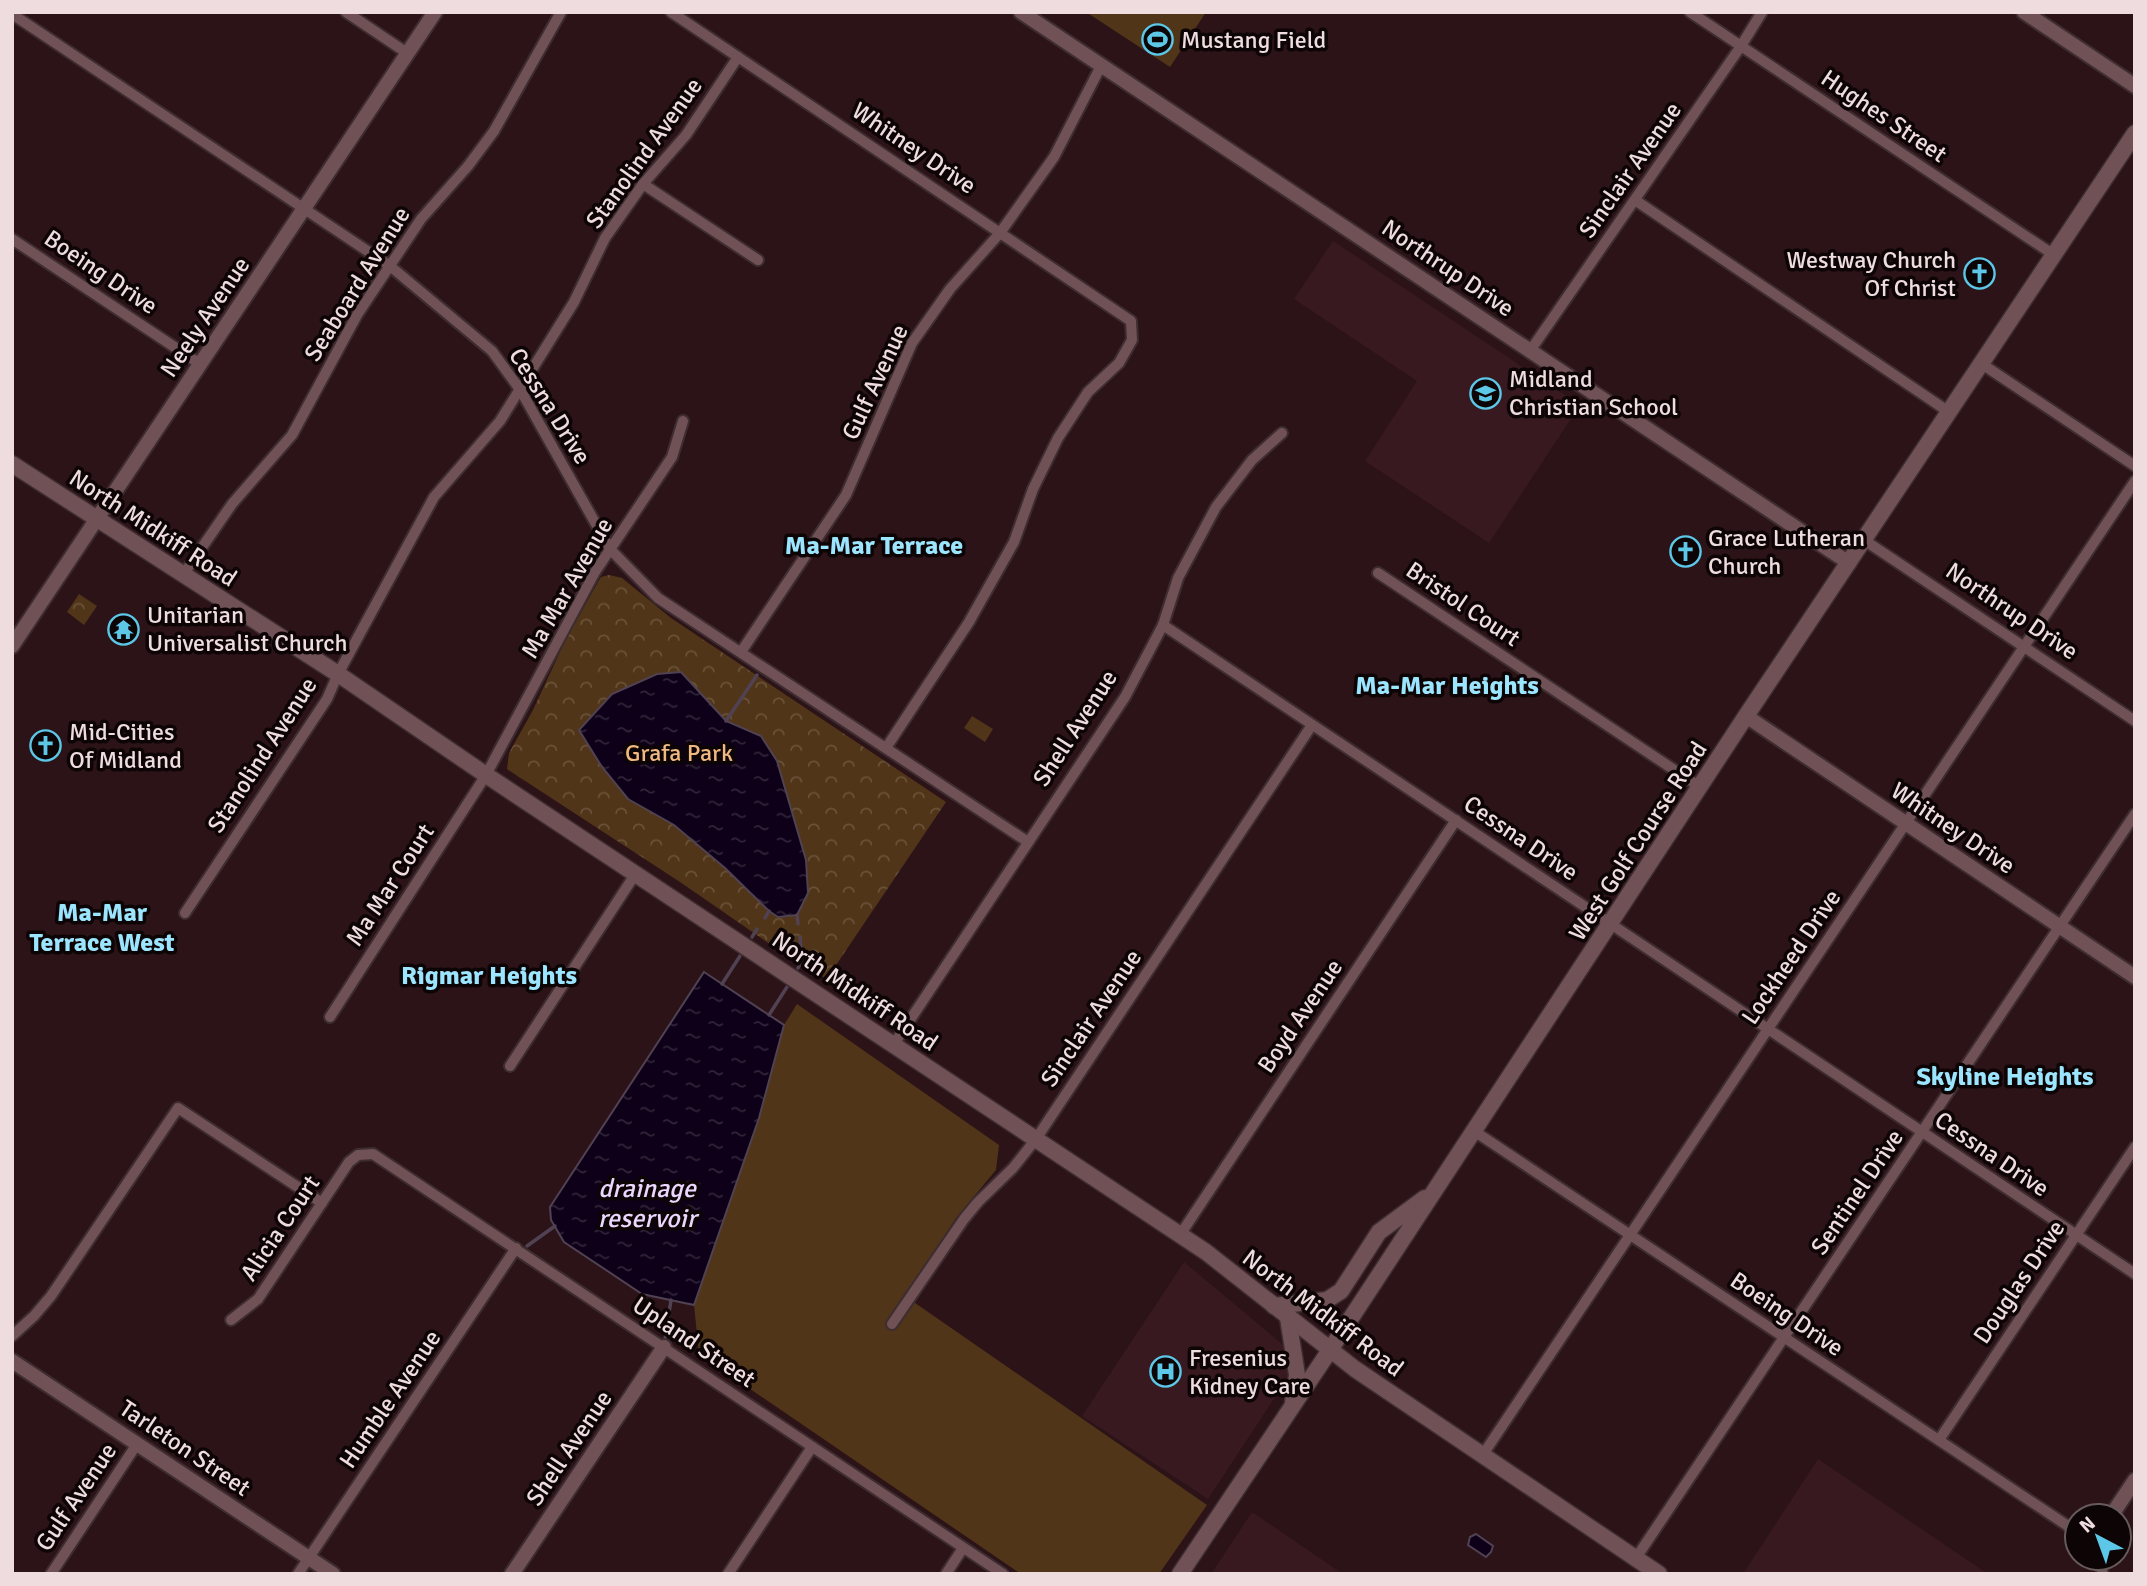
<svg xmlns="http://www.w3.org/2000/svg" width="2147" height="1586" font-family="Signika,sans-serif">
	<defs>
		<pattern id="forest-crowns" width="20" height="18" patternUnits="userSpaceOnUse" patternTransform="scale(1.75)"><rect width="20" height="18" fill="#503518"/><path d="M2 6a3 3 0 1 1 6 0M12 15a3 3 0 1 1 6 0" fill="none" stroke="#6a5239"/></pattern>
		<pattern id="water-ripples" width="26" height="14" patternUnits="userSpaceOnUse" patternTransform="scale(1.75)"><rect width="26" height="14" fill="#0d0018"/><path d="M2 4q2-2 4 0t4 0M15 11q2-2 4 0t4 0" fill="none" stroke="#312539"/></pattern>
	</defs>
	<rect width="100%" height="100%" fill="#2b1318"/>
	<g fill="#381920">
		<path d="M1333 241 1580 405 1489 543 1365 461 1417 381 1294 299Z"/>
		<path d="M1184 1262 1288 1349 1293 1370 1208 1499 1082 1416Z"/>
		<path d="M1818 1459 1988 1574H1743Z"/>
		<path d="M1252 1512 1343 1574H1211Z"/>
	</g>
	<g fill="#503518">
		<path d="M1086 12H1206L1170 67Z"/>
		<path d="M972 716 993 729 985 742 964 728Z"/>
		<path d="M797 1004 999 1145 996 1170 956 1218 905 1296 1207 1505 1159 1574H1021L699 1354 694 1305 784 1025Z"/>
	</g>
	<g fill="url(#forest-crowns)">
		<path d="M609 575 622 578 671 618 946 802 828 977 825 978 774 947 680 882 507 769 509 753 533 710 565 641 598 582 601 577Z"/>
		<path d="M79 594 97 606 84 625 67 612Z"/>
	</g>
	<g fill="url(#water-ripples)" stroke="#504253" stroke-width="2">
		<path d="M681 672 726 721 761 736 777 761 806 860 808 893 797 915 778 917 769 911 725 868 674 825 628 799 602 767 579 730 612 694 657 674Z"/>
		<path d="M704 972 784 1025 759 1118 694 1305 642 1294 564 1242 551 1220 550 1207Z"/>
		<path d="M1476 1534 1493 1546 1491 1552 1486 1557 1468 1545 1470 1537Z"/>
	</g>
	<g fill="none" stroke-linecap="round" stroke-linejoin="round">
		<g stroke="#504253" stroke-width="3.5">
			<path d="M726 721 757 675"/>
			<path d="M797 915 798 924"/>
			<path d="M765 918 769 911"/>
			<path d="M752 937 757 929"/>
			<path d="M798 968 802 960 800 937"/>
			<path d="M722 984 740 956"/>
			<path d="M769 1015 787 987"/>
			<path d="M527 1246 555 1226"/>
			<path d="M665 1339 671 1300"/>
		</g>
		<defs>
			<g id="minor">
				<path d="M346 12 407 53"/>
				<path d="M671 12 1131 321 1132 340 1119 363 1088 392 1058 438 1033 489 1014 542 969 622 886 748"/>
				<path d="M1690 12 2054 255"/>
				<path d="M12 14 390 266 492 351 521 391 610 549 658 598 1028 842"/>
				<path d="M643 184 758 260"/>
				<path d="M1635 200 1949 412"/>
				<path d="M12 239 200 364"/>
				<path d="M1530 351 1741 46 1762 12"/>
				<path d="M1982 364 2135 466"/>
				<path d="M1864 540 2135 721"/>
				<path d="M1378 573 1700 787"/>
				<path d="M183 575 232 504 292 435 357 315 421 219 468 166 494 131 561 12"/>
				<path d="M1163 625 2135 1274"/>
				<path d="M741 652 846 495 912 343 950 289 1000 233 1054 157 1101 66"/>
				<path d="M185 913 327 699 338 674 434 497 500 421 574 302 605 238 643 184 686 135 738 57"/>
				<path d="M330 1017 486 775 595 572 672 457 683 421"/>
				<path d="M894 1044 1125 697 1163 625 1178 578 1216 507 1252 460 1282 433"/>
				<path d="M510 1066 636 873"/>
				<path d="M1474 1131 2077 1532"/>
				<path d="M1180 1235 1456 820"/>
				<path d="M231 1320 258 1299 349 1162 358 1155 373 1154 1003 1574"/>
				<path d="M892 1324 964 1219 978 1202 1013 1168 1036 1139 1312 725"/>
				<path d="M12 1336 34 1316 51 1296 178 1108 322 1203"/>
				<path d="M1939 1440 2135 1147"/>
				<path d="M1482 1456 2135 481"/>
				<path d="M1636 1558 2135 814"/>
				<path d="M2098 1558 2103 1574"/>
				<path d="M51 1574 137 1444"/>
				<path d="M298 1574 516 1248"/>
				<path d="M728 1574 812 1447"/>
				<path d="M946 1574 963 1548"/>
			</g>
			<g id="tertiary">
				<path d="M1021 12 1849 563"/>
				<path d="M2024 12 2135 86"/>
				<path d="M12 646 435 12"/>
				<path d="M1746 716 2135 977"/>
				<path d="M12 1361 333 1574"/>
				<path d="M2111 1516 2135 1480"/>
				<path d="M512 1574 664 1347"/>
			</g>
			<g id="secondary">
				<path d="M12 464 338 674 486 775 1206 1252 1355 1369 1659 1574"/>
				<path d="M1274 1306 1327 1300 1341 1291 1379 1232 1425 1198"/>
				<path d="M1288 1318 1297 1375 1293 1402"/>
				<path d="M1180 1574 1330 1350 1746 716 2135 133"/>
			</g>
		</defs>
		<use href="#minor" stroke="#3e2d30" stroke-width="14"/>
		<use href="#tertiary" stroke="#3e2d30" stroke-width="18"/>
		<use href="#secondary" stroke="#3e2d30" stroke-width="19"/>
		<use href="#minor" stroke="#6f5156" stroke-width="10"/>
		<use href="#tertiary" stroke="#6f5156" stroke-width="14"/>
		<use href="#secondary" stroke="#6f5156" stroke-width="16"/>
	</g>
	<defs>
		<symbol id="stadium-ring" viewBox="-11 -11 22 22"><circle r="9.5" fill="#0c0405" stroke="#5dc7e8" stroke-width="1.5"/><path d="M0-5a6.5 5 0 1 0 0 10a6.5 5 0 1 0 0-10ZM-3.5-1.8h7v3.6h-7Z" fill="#5dc7e8"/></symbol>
		<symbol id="church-ring" viewBox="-11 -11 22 22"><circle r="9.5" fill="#0c0405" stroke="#5dc7e8" stroke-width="1.5"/><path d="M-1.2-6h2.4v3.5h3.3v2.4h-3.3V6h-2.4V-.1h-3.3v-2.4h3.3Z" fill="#5dc7e8"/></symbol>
		<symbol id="school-ring" viewBox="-11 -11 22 22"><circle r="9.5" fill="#0c0405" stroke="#5dc7e8" stroke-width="1.5"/><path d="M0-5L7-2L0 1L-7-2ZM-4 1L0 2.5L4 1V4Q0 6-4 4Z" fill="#5dc7e8"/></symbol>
		<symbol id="temple-ring" viewBox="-11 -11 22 22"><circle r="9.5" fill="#0c0405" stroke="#5dc7e8" stroke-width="1.5"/><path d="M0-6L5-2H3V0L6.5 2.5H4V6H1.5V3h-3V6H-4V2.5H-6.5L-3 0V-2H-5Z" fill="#5dc7e8"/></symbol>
		<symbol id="hospital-ring" viewBox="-11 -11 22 22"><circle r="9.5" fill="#0c0405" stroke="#5dc7e8" stroke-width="1.5"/><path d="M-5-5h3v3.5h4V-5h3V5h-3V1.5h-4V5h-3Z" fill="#5dc7e8"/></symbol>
	</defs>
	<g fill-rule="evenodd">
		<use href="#stadium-ring" x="1140" y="22" width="35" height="35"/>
		<use href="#church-ring" x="1962" y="256" width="35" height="35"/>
		<use href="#school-ring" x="1468" y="376" width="35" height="35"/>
		<use href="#church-ring" x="1668" y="534" width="35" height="35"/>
		<use href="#temple-ring" x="106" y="612" width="35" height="35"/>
		<use href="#church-ring" x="28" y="728" width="35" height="35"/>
		<use href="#hospital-ring" x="1148" y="1354" width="35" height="35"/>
	</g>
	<g text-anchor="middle" stroke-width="7" stroke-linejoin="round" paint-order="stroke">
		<g font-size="24" fill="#eedcde" stroke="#0c0405" text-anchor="start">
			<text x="1181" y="48">Mustang Field</text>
			<text x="1956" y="268" text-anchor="end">Westway Church<tspan x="1956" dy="28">Of Christ</tspan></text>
			<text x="1509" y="387">Midland<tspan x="1509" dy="28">Christian School</tspan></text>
			<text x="1708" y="546">Grace Lutheran<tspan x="1708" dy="28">Church</tspan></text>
			<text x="147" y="623">Unitarian<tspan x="147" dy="28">Universalist Church</tspan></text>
			<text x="69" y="740">Mid-Cities<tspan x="69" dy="28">Of Midland</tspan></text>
			<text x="1189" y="1366">Fresenius<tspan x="1189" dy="28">Kidney Care</tspan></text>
		</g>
		<g font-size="24" fill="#eedcde" stroke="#0c0405">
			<text transform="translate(1884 116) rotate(34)" y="8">Hughes Street</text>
			<text transform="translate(914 148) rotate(34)" y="8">Whitney Drive</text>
			<text transform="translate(644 153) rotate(-54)" y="8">Stanolind Avenue</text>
			<text transform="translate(1630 170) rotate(-55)" y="8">Sinclair Avenue</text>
			<text transform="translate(1448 268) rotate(34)" y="8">Northrup Drive</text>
			<text transform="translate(101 272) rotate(34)" y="8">Boeing Drive</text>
			<text transform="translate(357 284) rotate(-58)" y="8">Seaboard Avenue</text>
			<text transform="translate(205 317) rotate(-56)" y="8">Neely Avenue</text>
			<text transform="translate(875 382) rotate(-65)" y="8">Gulf Avenue</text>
			<text transform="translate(550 406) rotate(58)" y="8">Cessna Drive</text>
			<text transform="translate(153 528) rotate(33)" y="8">North Midkiff Road</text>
			<text transform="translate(567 588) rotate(-60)" y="8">Ma Mar Avenue</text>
			<text transform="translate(1463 604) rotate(34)" y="8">Bristol Court</text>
			<text transform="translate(2012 611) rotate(34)" y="8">Northrup Drive</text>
			<text transform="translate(1075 728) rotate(-57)" y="8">Shell Avenue</text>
			<text transform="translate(262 755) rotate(-57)" y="8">Stanolind Avenue</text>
			<text transform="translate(1953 828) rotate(34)" y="8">Whitney Drive</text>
			<text transform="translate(1521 838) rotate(34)" y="8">Cessna Drive</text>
			<text transform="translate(1638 841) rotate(-57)" y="8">West Golf Course Road</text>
			<text transform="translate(390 885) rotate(-57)" y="8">Ma Mar Court</text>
			<text transform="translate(1791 957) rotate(-56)" y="8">Lockheed Drive</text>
			<text transform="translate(855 991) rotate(34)" y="8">North Midkiff Road</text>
			<text transform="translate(1300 1016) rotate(-56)" y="8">Boyd Avenue</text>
			<text transform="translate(1091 1018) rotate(-56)" y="8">Sinclair Avenue</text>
			<text transform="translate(1992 1154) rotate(34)" y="8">Cessna Drive</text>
			<text transform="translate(1857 1192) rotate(-56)" y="8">Sentinel Drive</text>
			<text transform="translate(280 1228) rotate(-56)" y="8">Alicia Court</text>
			<text transform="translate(2019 1282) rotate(-56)" y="8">Douglas Drive</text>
			<text transform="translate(1323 1313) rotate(37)" y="8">North Midkiff Road</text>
			<text transform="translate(1787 1314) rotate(34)" y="8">Boeing Drive</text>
			<text transform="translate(694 1342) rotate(34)" y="8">Upland Street</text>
			<text transform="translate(390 1399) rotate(-56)" y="8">Humble Avenue</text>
			<text transform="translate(185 1448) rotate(34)" y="8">Tarleton Street</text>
			<text transform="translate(569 1448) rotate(-56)" y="8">Shell Avenue</text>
			<text transform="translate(76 1497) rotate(-56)" y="8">Gulf Avenue</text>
		</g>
		<g font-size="24" fill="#f0b982" stroke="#0c0405">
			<text x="679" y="761">Grafa Park</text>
		</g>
		<g font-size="26" font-weight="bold" fill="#9ce5fe" stroke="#0c0405">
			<text x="874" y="554">Ma-Mar Terrace</text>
			<text x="1447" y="694">Ma-Mar Heights</text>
			<text x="102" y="921">Ma-Mar<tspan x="102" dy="30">Terrace West</tspan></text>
			<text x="489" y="984">Rigmar Heights</text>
			<text x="2005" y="1085">Skyline Heights</text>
		</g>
		<g font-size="26" font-style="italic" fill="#ebd6fe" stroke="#0c0405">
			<text x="647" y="1197">drainage<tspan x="647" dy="30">reservoir</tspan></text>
		</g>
	</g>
	<rect width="2147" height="1586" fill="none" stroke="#eedcde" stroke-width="28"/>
	<g transform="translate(2098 1537) rotate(319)"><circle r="33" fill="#0c0405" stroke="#665a5c" stroke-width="2"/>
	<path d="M0-5L12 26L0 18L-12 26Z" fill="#5dc7e8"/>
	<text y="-10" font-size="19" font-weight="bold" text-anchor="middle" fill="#eedcde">N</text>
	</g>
</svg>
